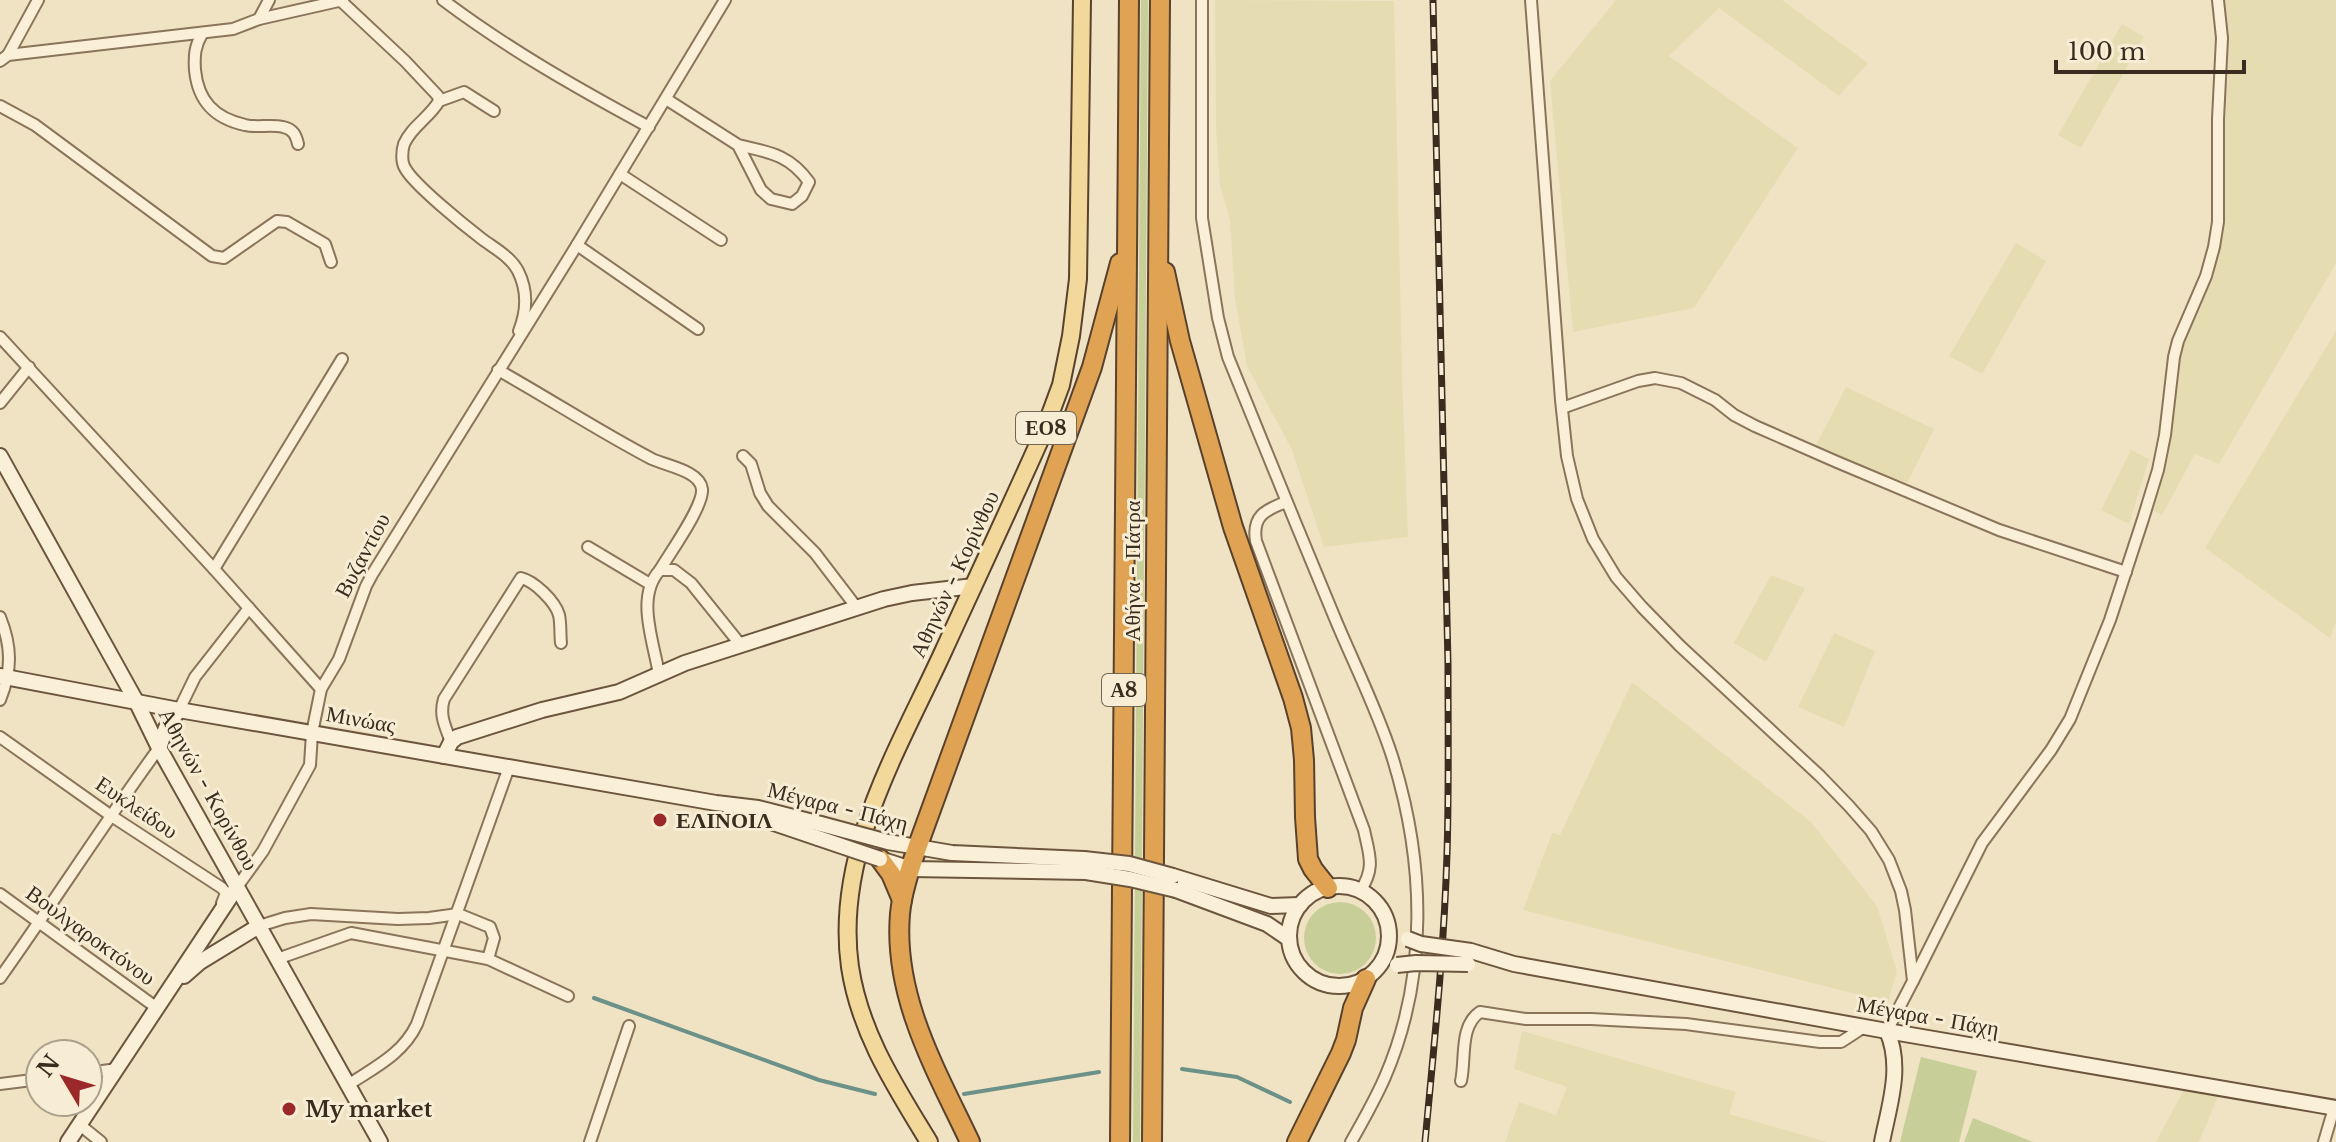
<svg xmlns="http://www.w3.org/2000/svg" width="2336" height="1142" font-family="'Libre Baskerville',serif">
	<rect width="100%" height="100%" fill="#efe3c4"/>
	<g fill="#e5ddb1">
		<path d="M1215 0 1394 1 1402 375 1408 537 1324 547 1292 450 1247 366 1235 299 1230 220 1220 185 1216 129Z"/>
		<path d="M1616 0H1782L1868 63 1839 96 1719 8 1669 56 1798 148 1694 308 1573 332 1550 81Z"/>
		<path d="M2221 0H2336V263L2219 464 2195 454 2162 515 2147 507 2182 341 2219 249 2223 225Z"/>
		<path d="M2122 24 2144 37 2081 148 2058 135Z"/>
		<path d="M2016 243 2046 261 1982 374 1949 356Z"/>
		<path d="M2336 331V622L2330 638 2205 548Z"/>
		<path d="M1846 387 1934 429 1907 483 1815 447Z"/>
		<path d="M2131 450 2149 459 2129 524 2101 510Z"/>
		<path d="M1771 575 1805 588 1766 662 1734 643Z"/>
		<path d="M1834 633 1875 651 1844 727 1798 707Z"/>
		<path d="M1632 682 1811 822 1877 906 1897 971 1888 1002 1523 910 1552 833 1560 835Z"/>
		<path d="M1522 1031 1736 1092 1729 1114 1827 1142H1505L1519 1102 1556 1115 1567 1087 1514 1069Z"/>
		<path d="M2185 1088 2219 1094 2199 1142H2156Z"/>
	</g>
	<g fill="#c7ce98">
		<path d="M1141 0H1148L1140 1142H1133Z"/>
		<circle cx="1340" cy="938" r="36"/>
		<path d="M1921 1057 1977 1071 1959 1142H1900Z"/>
		<path d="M1973 1118 2033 1142H1964Z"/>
	</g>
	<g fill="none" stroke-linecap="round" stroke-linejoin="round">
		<g stroke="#6c9188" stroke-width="4">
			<path d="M594 998 819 1080 875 1094"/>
			<path d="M1182 1069 1237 1077 1290 1102"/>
			<path d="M964 1094 1099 1072"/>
		</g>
		<defs>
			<g id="street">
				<path d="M443 0C508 49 577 88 649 127"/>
				<path d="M1202 0V218L1218 318 1228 357C1263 443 1298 530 1334 616 1353 662 1377 709 1392 756 1425 861 1429 975 1385 1077 1375 1100 1363 1121 1351 1142"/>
				<path d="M1531 0 1561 400 1567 456 1577 499 1593 539 1616 577 1642 607 1680 646 1820 776 1849 806 1871 831 1889 860 1901 891 1905 910 1913 981 1887 1031"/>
				<path d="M341 1 405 61 438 96 439 101C430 117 411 127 404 144 402 150 401 162 405 168 413 184 465 226 482 239 494 248 511 257 518 271 528 291 527 311 519 331"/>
				<path d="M259 19 269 0"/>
				<path d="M202 34C195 46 194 55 195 70 198 101 214 118 245 125 257 128 271 124 283 127 293 129 296 135 298 144"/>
				<path d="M8 55 38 0"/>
				<path d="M0 61 8 55 233 29 259 19 343 0"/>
				<path d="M666 99 738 145 761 190 771 199 792 204 802 196 809 182C789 154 768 152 738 145"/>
				<path d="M439 101 464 92 494 111"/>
				<path d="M0 106 35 125 212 256 224 258 277 221 287 222 325 244 331 262"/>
				<path d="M620 174 721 240"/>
				<path d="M577 245 698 329"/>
				<path d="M0 337 214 569 321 689"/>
				<path d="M498 370C550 399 600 432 652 459 667 466 700 471 702 489 704 506 669 554 660 570"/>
				<path d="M0 403 29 367"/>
				<path d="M1562 408 1638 381 1655 378 1681 383 1715 400 1734 415 1755 426 1837 462 1999 530 2126 572"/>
				<path d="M743 456 751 464 760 493 768 506 815 553 857 608"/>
				<path d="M1286 502C1265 510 1252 516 1256 541L1364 830C1369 854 1376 868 1360 891"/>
				<path d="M588 547 650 584"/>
				<path d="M214 569 342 359"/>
				<path d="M0 617C12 647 12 670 0 700"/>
				<path d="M659 675C654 642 635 597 660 570H674L691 583 740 644"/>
				<path d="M179 710 195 677 249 608"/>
				<path d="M0 737 110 815 222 888 226 893 222 903"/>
				<path d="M451 742C445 726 439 715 444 699L521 578C534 581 555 601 559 615 561 624 560 635 561 643"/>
				<path d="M237 887 263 851 310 765 312 733 321 689 339 659 366 586 373 573 577 245 725 0"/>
				<path d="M0 894 157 1008"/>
				<path d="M259 926 285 918 311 914 398 919 429 918 458 914 490 927 494 938 488 959 568 996"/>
				<path d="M277 959 351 933 488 959"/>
				<path d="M0 978C54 902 104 823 159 748"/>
				<path d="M1913 981 1982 843 2051 750 2070 719 2110 620 2143 519 2158 470 2165 435 2174 357 2178 341 2206 276 2214 247 2218 222V119L2222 38 2218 0"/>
				<path d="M88 1073 117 1069"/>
				<path d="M1461 1081C1466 1059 1459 1026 1480 1012L1526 1019H1591L1686 1024 1820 1042H1841L1864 1027"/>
				<path d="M0 1084 40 1079"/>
				<path d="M348 1085C375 1067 403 1054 417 1024L509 767"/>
				<path d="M80 1125 101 1142"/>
				<path d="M590 1142 629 1026"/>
				<path d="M2324 1142 2334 1108"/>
			</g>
			<g id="secondary">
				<path d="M0 456 136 701 159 748 380 1142"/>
				<path d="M0 676 179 710 716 803 758 808 821 824"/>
				<path d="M159 748 166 728 179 710"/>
				<path d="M444 756 451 742 457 737 542 710 619 692 685 663 884 599 912 593 974 586"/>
				<path d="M750 815 818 838"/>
				<path d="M888 842 952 853 1084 859"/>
				<path d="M880 859 911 869 1086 872"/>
				<path d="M1173 876 1271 906 1300 905"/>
				<circle cx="1339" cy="936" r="50"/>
				<path d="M1176 890 1267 924 1289 939"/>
				<path d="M1471 951 1514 964 1887 1031 2336 1108"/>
				<path d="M184 976 200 962 259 926"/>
				<path d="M68 1142 237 887"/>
				<path d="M1882 1142C1889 1106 1903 1067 1887 1031"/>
			</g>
			<path id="primary" d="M929 1142C895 1086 860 1033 850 967 834 854 898 750 943 652 977 578 1011 505 1044 431L1061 385 1071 336 1078 279 1082 0"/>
			<g id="highway">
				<path d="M1165 272 1180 341 1233 527 1293 698 1301 728 1304 760 1305 817 1308 859 1313 869 1328 888"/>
				<path d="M880 859 891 874 902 900"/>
				<path d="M970 1142C936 1070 893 997 900 914 902 892 910 869 917 848L1092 367 1120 263"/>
				<path d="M1120 1142 1129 0"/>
				<path d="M1152 1142 1160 0"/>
				<path d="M1297 1142 1341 1053 1346 1040 1353 1008 1366 979"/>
			</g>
		</defs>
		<use href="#street" stroke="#8a745a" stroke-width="14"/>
		<use href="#secondary" stroke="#6c553d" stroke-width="18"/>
		<use href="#primary" stroke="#58422e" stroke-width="20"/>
		<use href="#highway" stroke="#58422e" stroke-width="22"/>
		<use href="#street" stroke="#faf0d8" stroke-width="10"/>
		<use href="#secondary" stroke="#faf0d8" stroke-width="14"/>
		<use href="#primary" stroke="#f3d89b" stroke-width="16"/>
		<use href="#highway" stroke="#e0a353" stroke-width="18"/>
		<defs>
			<path id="rail" d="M1425 1142C1434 1046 1444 951 1447 854 1449 791 1448 728 1448 664L1433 0"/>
		</defs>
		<use href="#rail" stroke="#3a2c1e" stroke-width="7"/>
		<use href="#rail" stroke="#f6edd4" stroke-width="4" stroke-dasharray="12" stroke-linecap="butt"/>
		<defs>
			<g id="secondary-bridge">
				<path d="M821 824 888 842"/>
				<path d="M818 838 880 859"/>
				<path d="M1084 859 1129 864 1173 876"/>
				<path d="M1086 872 1130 879 1176 890"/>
				<path d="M1408 939 1421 944 1471 951"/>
				<path d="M1397 965 1416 963 1468 964"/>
			</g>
		</defs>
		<use href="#secondary-bridge" stroke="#6c553d" stroke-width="18" stroke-linecap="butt"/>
		<use href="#secondary-bridge" stroke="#faf0d8" stroke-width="14"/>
	</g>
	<g fill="#9b2929" stroke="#f6edd4" stroke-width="3">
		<circle cx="660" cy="820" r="8"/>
		<circle cx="289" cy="1109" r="8"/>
	</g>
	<g text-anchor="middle" stroke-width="6" stroke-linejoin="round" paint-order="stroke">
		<g fill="#f6edd4" stroke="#726655" stroke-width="2">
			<rect x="1016" y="412" width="60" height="32" rx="6"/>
			<rect x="1102" y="674" width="44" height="32" rx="6"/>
		</g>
		<g font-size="20" font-weight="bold" fill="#3a2c1e">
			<text x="1046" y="435">ΕΟ8</text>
			<text x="1124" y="697">Α8</text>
		</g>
		<g font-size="22" fill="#3a2c1e" stroke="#f6edd4">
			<text transform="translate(362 555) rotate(-62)" y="8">Βυζαντίου</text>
			<text transform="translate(1132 571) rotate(-90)" y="8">Αθήνα - Πάτρα</text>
			<text transform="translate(954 574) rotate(-65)" y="8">Αθηνών - Κορίνθου</text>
			<text transform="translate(361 719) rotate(10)" y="8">Μινώας</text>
			<text transform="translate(209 789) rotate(61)" y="8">Αθηνών - Κορίνθου</text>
			<text transform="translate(838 806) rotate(14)" y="8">Μέγαρα - Πάχη</text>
			<text transform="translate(137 807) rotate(34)" y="8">Ευκλείδου</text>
			<text transform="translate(91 935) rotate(36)" y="8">Βουλγαροκτόνου</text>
			<text transform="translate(1928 1016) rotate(10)" y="8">Μέγαρα - Πάχη</text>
		</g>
		<g font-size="22" font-weight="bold" fill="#3a2c1e" stroke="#f6edd4" text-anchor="start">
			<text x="676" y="828">ΕΛΙΝΟΙΛ</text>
			<text x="305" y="1117">My market</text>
		</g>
	</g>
	<g transform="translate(64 1078) rotate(308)"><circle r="38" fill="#f6edd4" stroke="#aba08b" stroke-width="2"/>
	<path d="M0-6L14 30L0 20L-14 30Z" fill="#9b2929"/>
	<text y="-12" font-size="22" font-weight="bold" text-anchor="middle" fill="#3a2c1e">N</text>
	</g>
	<path d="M2056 60v12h188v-12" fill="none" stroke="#3a2c1e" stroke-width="4"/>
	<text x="2068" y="60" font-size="24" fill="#3a2c1e" stroke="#f6edd4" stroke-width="6" paint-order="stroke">100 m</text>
</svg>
